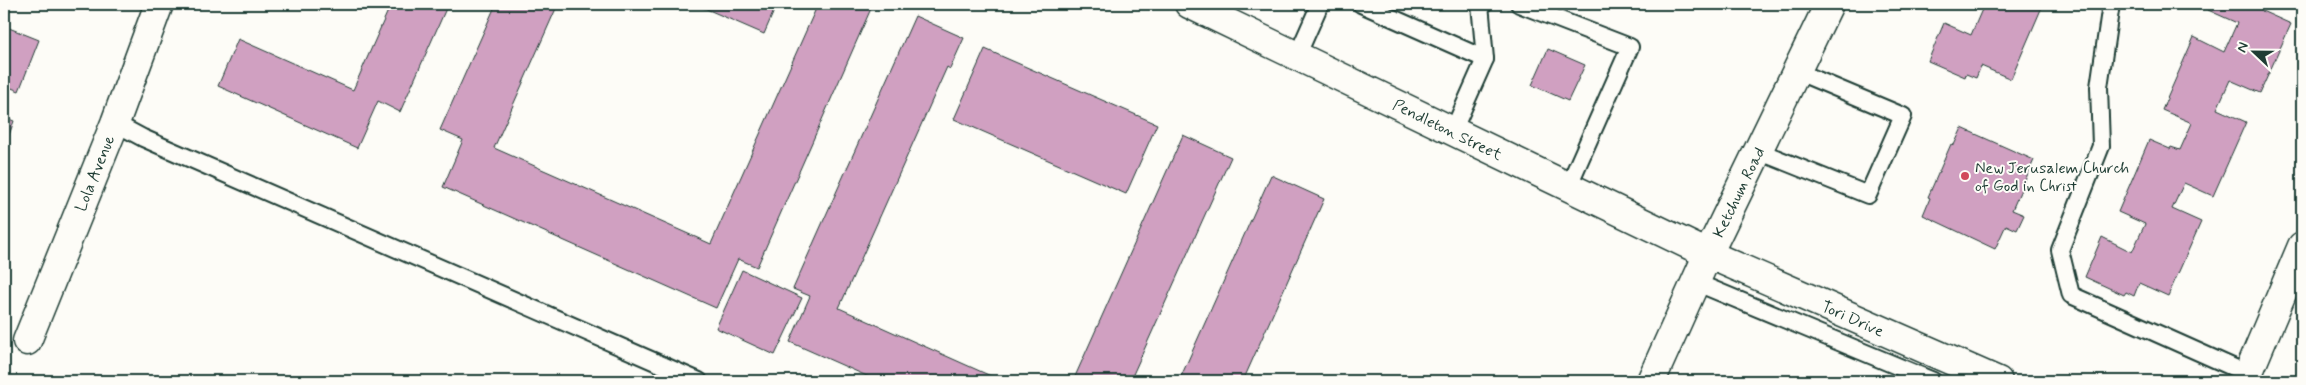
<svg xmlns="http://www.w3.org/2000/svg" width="2306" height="385" font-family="Mynerve,sans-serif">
	<rect width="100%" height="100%" fill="#fdfcf7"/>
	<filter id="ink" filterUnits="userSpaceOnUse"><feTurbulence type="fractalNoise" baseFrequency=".02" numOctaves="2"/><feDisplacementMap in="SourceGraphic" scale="10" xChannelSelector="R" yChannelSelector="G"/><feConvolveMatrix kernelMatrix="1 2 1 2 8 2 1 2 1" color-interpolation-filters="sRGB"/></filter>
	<g filter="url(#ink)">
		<g fill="#d0a0c1" stroke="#1f3d34">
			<path d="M391 4H448L400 112 378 101 357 148 218 86 238 39 353 90Z"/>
			<path d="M496 4H558L494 148 711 244 818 4H873L757 267 738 259 716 308 443 187 463 140 440 130Z"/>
			<path d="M695 4H777L764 34Z"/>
			<path d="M1975 4H2034L2042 7 2011 79 1981 66 1976 78 1966 74 1965 77 1928 61 1944 23 1971 35 1983 7Z"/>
			<path d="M2211 4H2265L2262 11 2291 24 2260 93 2230 80 2217 109 2246 122 2213 196 2184 183 2172 209 2201 222 2168 296 2139 283 2134 296 2126 292 2124 295 2085 277 2102 237 2132 252 2145 224 2118 212 2149 140 2170 149 2171 147 2180 150 2192 123 2162 110 2194 37 2224 52 2237 23 2208 10Z"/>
			<path d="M915 16 964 38 950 69 947 67 839 308 1002 381H878L790 342 810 296 793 289Z"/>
			<path d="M4 26 39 40 19 91 4 85Z"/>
			<path d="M985 49 1157 124 1126 194 954 119Z"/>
			<path d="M1548 49 1585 65 1568 101 1532 85Z"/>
			<path d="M4 117 14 121 4 149Z"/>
			<path d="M1962 128 2034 160 2012 210 2024 215 2017 230 2006 225 1995 249 1923 215 1930 198 1928 197 1951 144 1954 145Z"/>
			<path d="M1183 135 1231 157 1130 381H1073Z"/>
			<path d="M1271 175 1324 199 1243 381H1179Z"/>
			<path d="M742 270 802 298 775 355 716 328Z"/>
			<path d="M2302 362V381H2294Z"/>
		</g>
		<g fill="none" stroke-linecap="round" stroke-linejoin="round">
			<defs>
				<g id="service">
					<path d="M1361 4 1485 59"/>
					<path d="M1519 4 1630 47 1568 187"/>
					<path d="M2111 4 2099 87 2101 146 2060 250 2071 295 2248 374"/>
					<path d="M1297 56 1320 4"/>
					<path d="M115 123 143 138 699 381"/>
					<path d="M1453 131 1485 59 1480 4"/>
					<path d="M1758 151 1868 195 1903 116 1796 71"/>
					<path d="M1695 282 1933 381"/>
				</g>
				<g id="minor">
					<path d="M1829 4 1708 254 1998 381"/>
					<path d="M27 341 115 123 159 4"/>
					<path d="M2248 374 2302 246"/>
				</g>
				<path id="secondary" d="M1189 4 1708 254 1651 381"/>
			</defs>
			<use href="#service" stroke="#1f3d34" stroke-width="20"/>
			<use href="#minor" stroke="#1f3d34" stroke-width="31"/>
			<use href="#secondary" stroke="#1f3d34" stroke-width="31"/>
			<use href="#service" stroke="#fdfcf7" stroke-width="16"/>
			<use href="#minor" stroke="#fdfcf7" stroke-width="28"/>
			<use href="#secondary" stroke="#fdfcf7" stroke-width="28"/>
		</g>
	</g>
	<circle fill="#d1495b" stroke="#fdfcf7" stroke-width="2" cx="1965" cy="176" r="5"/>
	<g text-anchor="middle" stroke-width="4" stroke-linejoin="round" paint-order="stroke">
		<g font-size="16" fill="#1f3d34" stroke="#fdfcf7">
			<text transform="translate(1448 129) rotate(26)" y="6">Pendleton Street</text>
			<text transform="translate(94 173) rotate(-68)" y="6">Lola Avenue</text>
			<text transform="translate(1738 192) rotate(-64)" y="6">Ketchum Road</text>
			<text transform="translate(1853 318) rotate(24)" y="6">Tori Drive</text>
		</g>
		<g font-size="16" fill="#1f3d34" stroke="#fdfcf7" text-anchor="start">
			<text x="1975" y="173">New Jerusalem Church<tspan x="1975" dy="18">of God in Christ</tspan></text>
		</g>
	</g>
	<rect width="2306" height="385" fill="none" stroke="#fdfcf7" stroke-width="20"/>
	<rect x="10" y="10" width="2286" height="365" fill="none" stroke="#1f3d34" stroke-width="2" filter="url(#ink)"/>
	<g transform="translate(2254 52) rotate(292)" stroke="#fdfcf7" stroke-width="4" paint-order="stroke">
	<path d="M0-4L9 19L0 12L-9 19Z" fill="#1f3d34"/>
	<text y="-8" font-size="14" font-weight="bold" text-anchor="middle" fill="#1f3d34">N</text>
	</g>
</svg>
